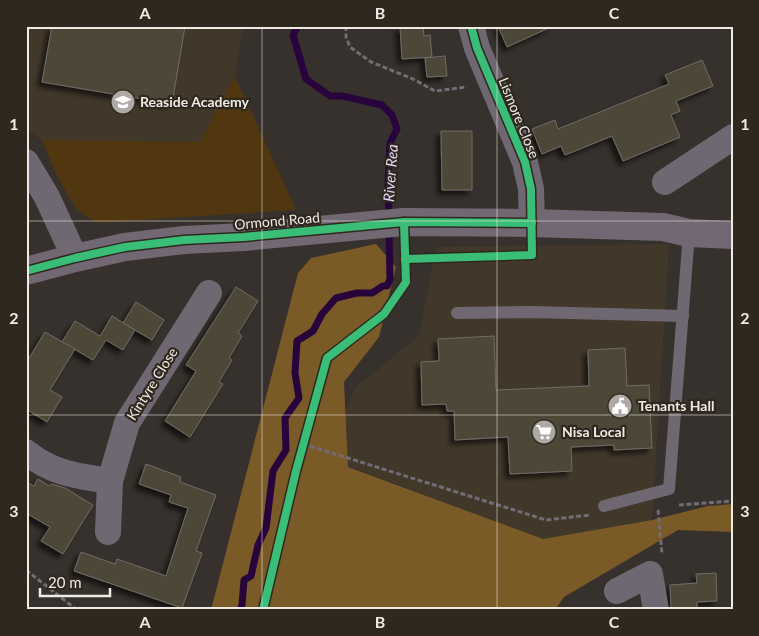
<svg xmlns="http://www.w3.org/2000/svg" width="759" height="636" font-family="Lato,sans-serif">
	<defs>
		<filter id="shadow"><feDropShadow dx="-4.5" dy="4.5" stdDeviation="2.5" flood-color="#0009"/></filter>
	</defs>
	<rect width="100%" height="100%" fill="#36312c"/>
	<g fill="#42382a">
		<path d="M26 26H243L235 76 200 142 42 140 26 129Z"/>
		<path d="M669 244 652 520 543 539 348 466 345 412 355 388 419 336 436 247Z"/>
	</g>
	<path fill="#50370f" d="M235 76 296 210 97 223 76 209 56 174 42 140 200 142Z"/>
	<path fill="#7a5a27" d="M376 244 396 267 379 337 344 382 348 467 543 539 652 520 708 506 733 504V532L678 530 564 597 555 610H211L298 273 311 258Z"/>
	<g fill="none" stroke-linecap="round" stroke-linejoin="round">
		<g stroke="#27043b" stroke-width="7">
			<path d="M298 26 293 35 306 79 330 96H342L382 105 392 115 397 129 390 143 388 182 389 218"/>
			<path d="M240 610 242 605 244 580 251 576 258 545 266 528 273 471 286 450 285 418 299 398 295 373 297 341 313 331 322 314 336 298 357 293H372L383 286H387L390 279 389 228"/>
		</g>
	</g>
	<g fill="#4e4638" stroke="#706c68" filter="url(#shadow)">
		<path d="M52 26H185L172 104 42 82Z"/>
		<path d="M400 26H423L424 36 430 35 432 57 402 59Z"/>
		<path d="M498 26H553L507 47Z"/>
		<path d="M445 56 447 76 427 77 425 58Z"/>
		<path d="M702 60 713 86 676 101 680 111 671 115 680 137 623 161 612 136 565 155 561 146 542 154 532 129 555 120 558 129 669 84 665 75Z"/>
		<path d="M441 131H472V190H442Z"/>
		<path d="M236 287 258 301 238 333 242 336 229 358 232 360 219 382 223 384 190 437 165 421 196 371 186 365Z"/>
		<path d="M136 302 164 320 152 340 123 323Z"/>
		<path d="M112 316 135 330 123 350 106 340 93 360 62 342 75 321 100 336Z"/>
		<path d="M45 332 75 349 50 390 62 397 47 422 26 409V363Z"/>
		<path d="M494 336 496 390 589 386 588 350 625 348 627 386 649 385 652 448 614 450V445L571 447 572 471 510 474 508 437 455 440 454 411H447L446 404 422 405 421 362 439 361 438 339Z"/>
		<path d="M146 464 181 477 180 482 216 495 196 551 202 553 182 608 74 571 81 552 115 564 117 559 166 576 188 508 169 502 171 495 139 484Z"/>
		<path d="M38 479 49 486 51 484 65 488 93 505 63 554 41 541 50 527 26 513V482L34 486Z"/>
		<path d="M716 573 717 601 697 602V610H671L670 585 697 583 696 574Z"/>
	</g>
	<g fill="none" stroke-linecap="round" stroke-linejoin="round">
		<g stroke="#726c74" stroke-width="3" stroke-dasharray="5 2.5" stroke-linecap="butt">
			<path d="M346 26V37L350 47 371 62 413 79 435 91 467 87"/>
			<path d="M303 444 546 520 590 515"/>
			<path d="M679 505 733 501"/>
			<path d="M658 510 662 554"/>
			<path d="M26 570 77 610"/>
		</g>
		<g stroke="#6f6872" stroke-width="12">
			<path d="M457 313 533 312 683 316"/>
			<path d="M604 506 669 489 689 233"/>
		</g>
		<g stroke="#6f6872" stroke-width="26">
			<path d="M471 26 477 48 525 162 531 189 532 223"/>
			<path d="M26 162 47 197 75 258"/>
			<path d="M665 182 733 137"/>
			<path d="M26 452C53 474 77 476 110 481"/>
			<path d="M108 532 110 481 127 423 209 293"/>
			<path d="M617 591 650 574 656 610"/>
		</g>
		<path stroke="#726874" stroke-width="28" d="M26 271 75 258 125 247 184 240 244 237 404 222 532 223 663 227 689 233 733 235"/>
		<defs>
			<g id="cycleway">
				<path d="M405 259 532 255 531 189 525 162 477 48 471 26"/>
				<path d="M26 271 75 258 125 247 184 240 244 237 404 222 532 223"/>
				<path d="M263 610 296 471 327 358 384 314 406 282 404 222"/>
			</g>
		</defs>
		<use href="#cycleway" stroke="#2f281f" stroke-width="11"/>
		<use href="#cycleway" stroke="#3abd76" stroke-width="8"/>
	</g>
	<path fill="none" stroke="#efeae4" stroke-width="1" stroke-opacity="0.55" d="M262 26V610M497 26V610M26 221H733M26 415H733"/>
	<defs>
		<symbol id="school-disc" viewBox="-11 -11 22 22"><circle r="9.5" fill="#aea9a4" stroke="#2f281f"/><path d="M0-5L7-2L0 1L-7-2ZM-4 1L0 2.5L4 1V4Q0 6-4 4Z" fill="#fff"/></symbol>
		<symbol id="civic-disc" viewBox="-11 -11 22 22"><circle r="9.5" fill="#aea9a4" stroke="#2f281f"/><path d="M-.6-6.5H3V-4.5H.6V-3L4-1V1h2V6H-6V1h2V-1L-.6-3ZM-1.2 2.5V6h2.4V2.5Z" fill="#fff"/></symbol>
		<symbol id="supermarket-disc" viewBox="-11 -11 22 22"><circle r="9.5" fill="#aea9a4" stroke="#2f281f"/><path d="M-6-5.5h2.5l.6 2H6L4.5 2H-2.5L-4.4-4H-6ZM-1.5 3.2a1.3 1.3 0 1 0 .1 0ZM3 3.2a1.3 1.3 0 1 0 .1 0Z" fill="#fff"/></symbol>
	</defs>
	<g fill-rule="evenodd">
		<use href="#school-disc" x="109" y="88" width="28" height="28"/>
		<use href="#civic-disc" x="606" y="392" width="28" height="28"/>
		<use href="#supermarket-disc" x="530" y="418" width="28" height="28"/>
	</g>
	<g text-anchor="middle" stroke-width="4.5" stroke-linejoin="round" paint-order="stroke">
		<g font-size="14" font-weight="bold" fill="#efeae4" stroke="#2f281f" text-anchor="start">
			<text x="140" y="107">Reaside Academy</text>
			<text x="638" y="411">Tenants Hall</text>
			<text x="562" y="437">Nisa Local</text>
		</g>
		<g font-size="14" fill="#efeae4" stroke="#2f281f">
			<text transform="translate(519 118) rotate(68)" y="5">Lismore Close</text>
			<text transform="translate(277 221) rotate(-5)" y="5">Ormond Road</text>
			<text transform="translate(152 384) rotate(-58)" y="5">Kintyre Close</text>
		</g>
		<g font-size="15" font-style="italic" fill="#e4d2f9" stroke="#2f281f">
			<text transform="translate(391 173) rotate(-86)" y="5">River Rea</text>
		</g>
	</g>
	<rect width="759" height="636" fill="none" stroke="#2f281f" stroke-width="55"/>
	<path d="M40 588v8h70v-8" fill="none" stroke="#efeae4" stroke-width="2.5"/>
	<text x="48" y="588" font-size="15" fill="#efeae4" stroke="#2f281f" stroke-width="4" paint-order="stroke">20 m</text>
	<rect x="28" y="28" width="704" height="580" fill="none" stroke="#efeae4" stroke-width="2"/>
	<g font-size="16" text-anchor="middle" font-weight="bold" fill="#efeae4">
		<text x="145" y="19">A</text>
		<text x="380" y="19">B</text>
		<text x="614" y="19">C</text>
		<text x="14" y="130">1</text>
		<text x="745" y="130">1</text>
		<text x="14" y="324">2</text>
		<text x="745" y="324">2</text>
		<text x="14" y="517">3</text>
		<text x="745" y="517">3</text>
		<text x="145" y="628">A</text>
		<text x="380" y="628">B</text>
		<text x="614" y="628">C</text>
	</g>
</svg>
